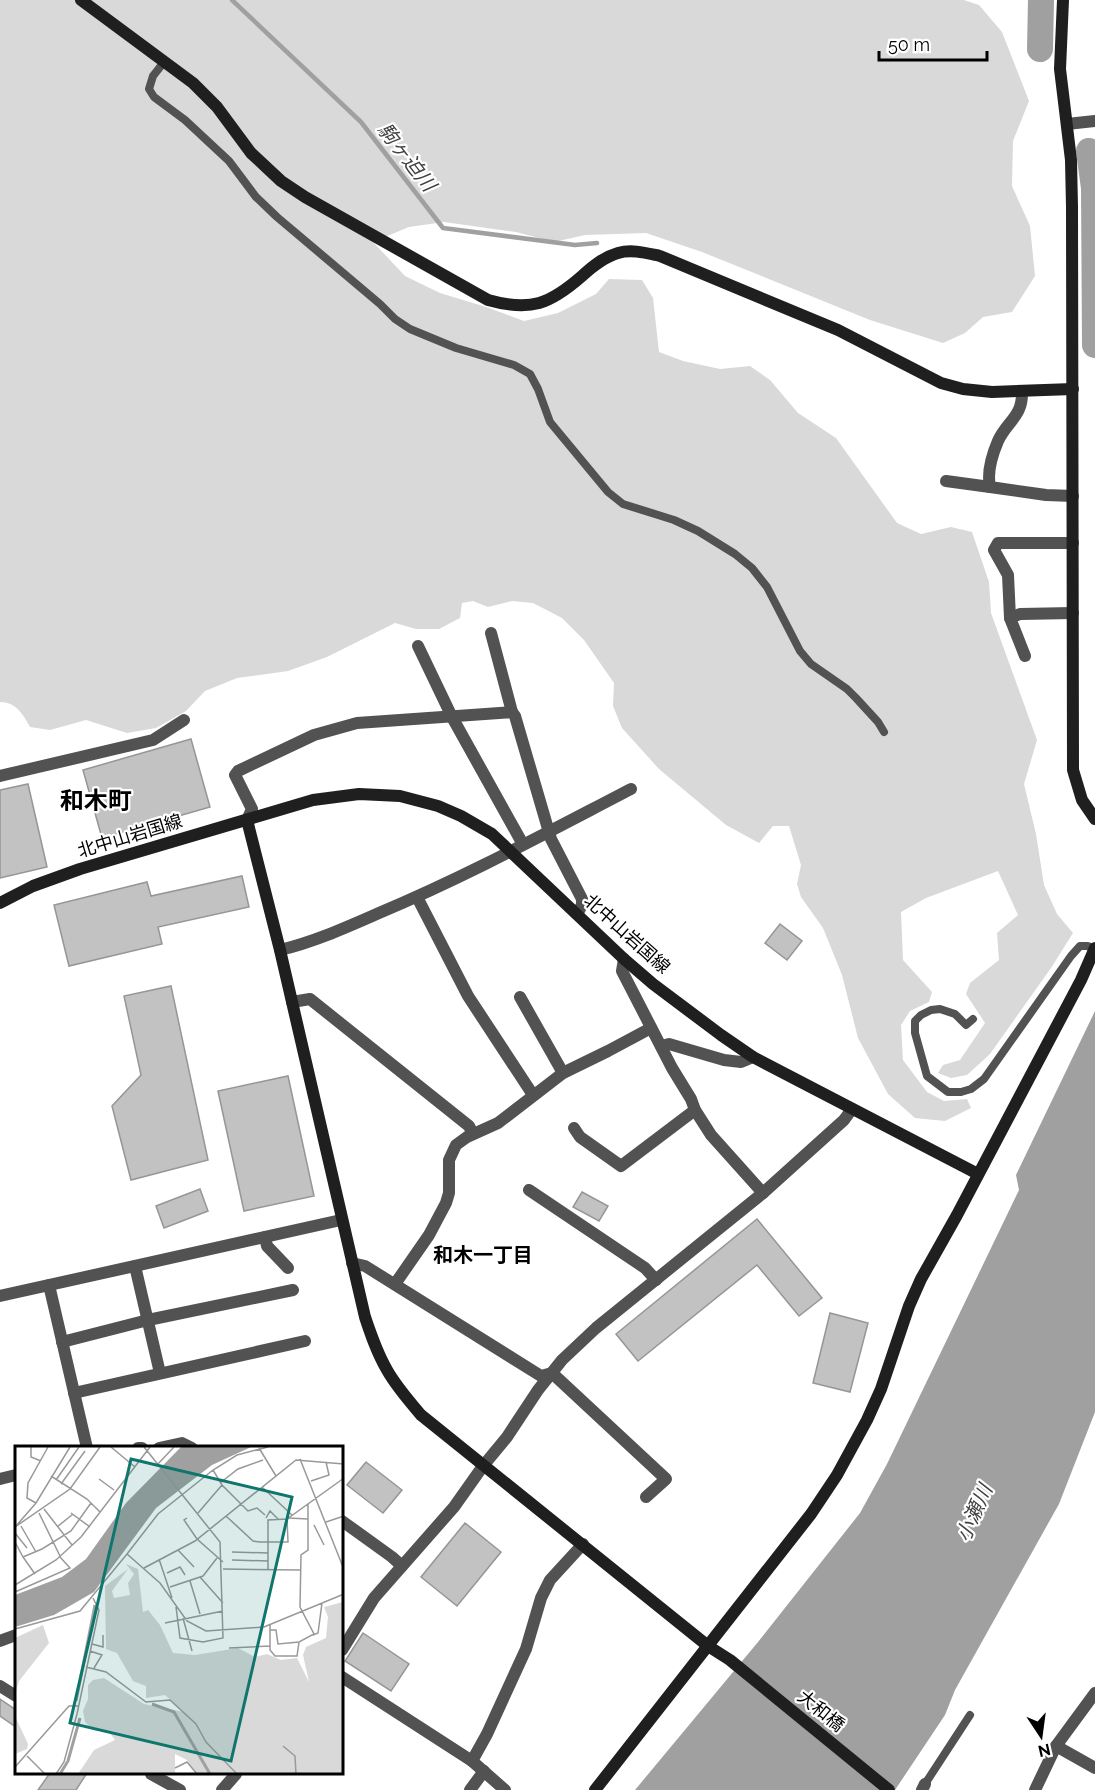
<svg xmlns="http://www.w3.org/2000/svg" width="1095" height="1790" font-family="Raleway,'Noto Sans JP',sans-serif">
	<rect width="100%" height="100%" fill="#fff"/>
	<path fill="#d9d9d9" d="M0 0H964L979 5 1002 32 1029 101 1013 141 1012 186 1030 226 1035 276 1012 312 983 317 965 333 943 343 870 320 702 252 646 233 585 235 554 242 516 232 444 222 409 227 373 242 405 276 440 293 486 307 524 321 558 313 596 294 609 279 642 280 653 298 659 352 683 361 720 369 750 366 770 380 798 413 836 438 897 523 921 534 951 527 972 532 989 582 991 613 1037 740 1024 784 1036 834 1044 885 1057 914 1073 933 1051 968 990 1054 967 1075 951 1078 938 1073 943 1065 960 1060 985 1023 966 994 970 983 999 960 997 933 1018 915 998 871 926 898 901 912 903 960 932 992 929 1002 910 1011 901 1025 903 1060 927 1092 944 1101 967 1099 971 1108 945 1121 915 1118 888 1094 858 1038 842 975 823 928 801 897 797 884 801 865 789 826H773L759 843 726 825 659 769 622 728 613 706 614 683 584 640 562 618 533 603 512 601 488 607 473 601 462 603 460 618 439 629H416L395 623 327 657 288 671 237 678 205 691 186 711 156 728 127 733 86 720 50 730 30 727C23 714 16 702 0 702Z"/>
	<path fill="#a0a0a0" d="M1095 1011V1412L1059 1504 955 1690 945 1715 895 1790H635L758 1642 860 1513 887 1464 1019 1190 1016 1175Z"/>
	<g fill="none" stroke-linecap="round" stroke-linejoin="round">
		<path stroke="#a0a0a0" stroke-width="4.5" d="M232 0 361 122 443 228 575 245 597 243"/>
		<g stroke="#a0a0a0" stroke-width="26">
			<path d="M1040 49 1041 0"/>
			<path d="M1089 151 1094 188 1095 345"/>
		</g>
	</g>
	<g fill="#c2c2c2" stroke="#969696" stroke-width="1.5">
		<path d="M191 739 210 807 102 838 83 770Z"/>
		<path d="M28 784 47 867 0 878V790Z"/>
		<path d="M242 876 249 907 158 927 162 944 69 966 54 905 147 882 151 896Z"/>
		<path d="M780 924 802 941 787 960 765 943Z"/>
		<path d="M171 986 208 1160 131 1180 112 1106 141 1075 124 996Z"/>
		<path d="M288 1076 314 1196 244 1211 218 1091Z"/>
		<path d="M200 1189 208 1211 164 1228 156 1206Z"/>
		<path d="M582 1192 608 1206 599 1221 573 1207Z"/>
		<path d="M757 1219 822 1298 799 1316 757 1265 638 1361 616 1334Z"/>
		<path d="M830 1313 868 1323 850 1392 813 1383Z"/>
		<path d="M366 1462 402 1490 383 1513 347 1485Z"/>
		<path d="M465 1523 501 1552 457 1606 421 1577Z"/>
		<path d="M363 1633 409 1664 391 1691 345 1661Z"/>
		<path d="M0 1699 16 1710V1727L0 1716Z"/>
		<path d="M50 1773H87L76 1790H38Z"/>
	</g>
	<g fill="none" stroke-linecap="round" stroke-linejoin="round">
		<g stroke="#525252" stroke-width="8">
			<path d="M164 62 153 76 149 89 154 97 185 120 229 161 256 197 277 217 380 304 395 319 410 329 456 348 514 365 530 374 538 389 550 422 608 492 623 504 674 520 698 531 735 554 752 568 767 587 800 651 811 664 847 689 856 698 878 722 884 732"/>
			<path d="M973 1019 966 1025 955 1014 940 1009 931 1010 921 1015 915 1021V1033L927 1076 948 1092H961L971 1089 984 1079 1071 956 1080 946H1087L1095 948"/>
			<path d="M925 1784 970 1715"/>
		</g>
		<g stroke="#525252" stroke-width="12">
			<path d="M1067 124 1095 121"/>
			<path d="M1022 391C1023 417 1007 421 998 441 992 455 987 473 990 487L1046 495 1073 496"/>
			<path d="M946 481 990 487"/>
			<path d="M1010 618 1008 575 994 550 998 543H1073"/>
			<path d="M491 633 512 712"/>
			<path d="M418 646 452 717 520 839 522 845"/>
			<path d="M1025 656 1010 618 1020 614 1073 613"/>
			<path d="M0 776 153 740 184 720"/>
			<path d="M247 820 252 809 235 775 238 771 314 735 357 723 512 712 515 716 551 839 582 899V905L577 914"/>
			<path d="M417 897 468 996 533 1095"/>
			<path d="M280 950C314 942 347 927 379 913 465 877 548 832 631 789"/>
			<path d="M624 959 622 971 672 1068 691 1099 695 1110 711 1135 763 1193"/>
			<path d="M520 997 563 1073"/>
			<path d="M292 1002 310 999 469 1126 473 1134"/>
			<path d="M661 1046 669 1044 724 1060 741 1062 753 1057"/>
			<path d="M574 1128 580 1137 621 1166 695 1110"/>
			<path d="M529 1190 645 1268 656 1280"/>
			<path d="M265 1237 267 1246 288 1268"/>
			<path d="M352 1263 365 1266 541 1376 552 1373 666 1479 646 1497"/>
			<path d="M135 1266 160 1373"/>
			<path d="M395 1284 429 1235 446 1203 449 1193V1160L456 1145 467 1137 498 1123 563 1073 608 1051 651 1028"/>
			<path d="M49 1285 87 1448"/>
			<path d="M0 1296 341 1220"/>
			<path d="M62 1342 148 1320 293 1290"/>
			<path d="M74 1393 305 1341"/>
			<path d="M138 1448H142"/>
			<path d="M159 1448 182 1443 192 1448"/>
			<path d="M0 1479 16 1475"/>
			<path d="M342 1521 392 1557 402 1566"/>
			<path d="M0 1641 16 1635"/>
			<path d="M342 1650 374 1598 454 1507 483 1466 507 1437 538 1390 562 1360 596 1328 763 1193 844 1120 852 1109"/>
			<path d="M342 1677 472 1761 505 1790"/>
			<path d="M0 1686 16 1696"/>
			<path d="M1056 1746 1095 1768"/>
			<path d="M472 1761 487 1734 526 1649 541 1598 550 1580 583 1544"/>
			<path d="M151 1774 180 1790"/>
			<path d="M222 1790 236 1774"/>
			<path d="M470 1790 484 1771"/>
			<path d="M922 1790 925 1784"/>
			<path d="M1035 1790 1056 1746 1095 1693"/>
		</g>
		<g stroke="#1f1f1f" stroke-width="12">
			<path d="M81 0 193 83 217 107 251 153 281 181 305 197 488 300C531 312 550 304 582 276 593 266 604 257 618 253 632 249 646 253 660 256L838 330 941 383 963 389 992 392 1073 389"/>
			<path d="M1063 0 1060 69 1071 160 1072 207 1073 770 1082 800 1095 819"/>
			<path d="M247 820 280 950 365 1317C371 1335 377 1353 387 1370 396 1386 409 1401 421 1415L708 1646 730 1660 889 1790"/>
			<path d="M0 903 33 886 80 869 313 800 359 794 400 796 438 806 461 816 492 834 624 959 653 984 721 1035 753 1057 978 1174"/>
			<path d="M595 1790 811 1514 837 1475 867 1420 881 1389 909 1306 921 1279 957 1215 1081 980 1095 948"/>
		</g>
	</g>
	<g text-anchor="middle" stroke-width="4.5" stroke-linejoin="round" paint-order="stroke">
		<g font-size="18" fill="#000" stroke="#fff">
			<text transform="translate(130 836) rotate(-17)" y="6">北中山岩国線</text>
			<text transform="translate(627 934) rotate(42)" y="6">北中山岩国線</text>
			<text transform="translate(821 1711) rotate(39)" y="6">大和橋</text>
		</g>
		<g font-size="20" font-style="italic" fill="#414141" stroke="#fff">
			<text transform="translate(407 157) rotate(52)" y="7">駒ヶ迫川</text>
			<text transform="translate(974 1513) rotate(-66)" y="7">小瀬川</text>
		</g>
		<g font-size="20" font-weight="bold" fill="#000" stroke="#fff">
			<text x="483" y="1262">和木一丁目</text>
		</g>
		<g font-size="24" font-weight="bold" fill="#000" stroke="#fff">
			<text x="96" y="809">和木町</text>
		</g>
	</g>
	<g transform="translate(15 1446)">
		<rect width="328" height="328" fill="#fff"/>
		<path d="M111 118 123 123 128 166 133 164 145 179 158 207 180 209 223 202 240 211 252 208 266 214 282 212 294 236 288 209 291 201 311 192 313 171 309 161 328 156V328H181L172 314 160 308V328H63L79 304 100 294 94 286 78 284 70 276 68 265 73 253V239L78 234 89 232 129 258 169 266 150 249 131 252V240L118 235 102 207 91 203 90 140 113 123 97 145 99 152 115 149 113 137 119 128ZM28 179 34 197 4 235 0 248V192ZM0 270 13 298 12 303 0 308Z" fill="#d9d9d9"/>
		<path d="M166 1H236L197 19 141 62 79 146 39 169 0 181V149L47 131 71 113 111 57Z" fill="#a0a0a0"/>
		<path fill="none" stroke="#a0a0a0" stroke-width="3" d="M61 255 80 159M137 258 159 266 195 328M45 328 53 315 65 272"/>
		<path fill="none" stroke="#999" stroke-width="1.5" d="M16 1V11L26 15M96 1 120 21M129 1 205 96 208 192 188 196 165 192 161 161M244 2 261 30M285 13 328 121M141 20 159 1M198 24 207 39 233 65 242 62 250 69M36 30 72 53 85 66M84 33 99 44M41 34 64 1M296 35 314 29 311 16M205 37 223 23 248 14M46 38 70 5M247 41 277 69M21 57 12 52 13 37 33 1M29 63 57 99M24 67 45 110M56 67 75 81M183 67 207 39M211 70 238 95 245 96H273L272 73M172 72 169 74 182 93 208 116M251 72 255 65 263 73M274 72 293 73M311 76 329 70M299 79 309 99M1 80 21 57 55 1M6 80 21 106M0 81 55 43 85 1M42 81 58 68M0 87 12 102M0 96 8 111 27 103 56 85 76 57M163 104 179 121M217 106 253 107M112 108 143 68 198 24 222 9 253 1M8 111 20 128M144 113 157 152M217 114 253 115M129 122 180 95 281 14 329 18M208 123 285 124M253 123V74L272 73 329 32M152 127 165 121 170 129M185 131 208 157M175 135 185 168M0 139 41 114 66 91 135 1M155 141 188 130 202 112M0 146 55 122 45 111M168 172 177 205M150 177 208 165M255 179V184H261L263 198 284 196 299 188 285 161 286 109 293 104V58M0 183 65 165 112 108 145 137 172 175 191 185 249 181 329 148M255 184V204L260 210H282L284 196M298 189 303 187 307 157M77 198 88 201V189M214 202 255 200M75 205 87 209 79 222M71 221 91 226 131 256 155 254 181 278 191 296 222 328M268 300 280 310 281 328M12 310 30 328M0 321 54 260H63M160 322 172 316 182 328M41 328 49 316 62 268 84 164 78 152"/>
		<path fill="#0f766e" fill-opacity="0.15" stroke="#0f766e" stroke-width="3" d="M116 13 277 51 216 315 55 277Z"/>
		<rect width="328" height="328" fill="none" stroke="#000" stroke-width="3"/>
	</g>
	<g transform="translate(1041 1736) rotate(167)" stroke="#ffffff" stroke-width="4.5" paint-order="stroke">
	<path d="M0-4.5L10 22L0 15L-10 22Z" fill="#000000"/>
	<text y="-9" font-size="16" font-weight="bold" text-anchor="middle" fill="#000000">N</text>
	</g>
	<path d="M879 51v9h108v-9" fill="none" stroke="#000000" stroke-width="3"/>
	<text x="888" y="51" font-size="18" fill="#000000" stroke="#ffffff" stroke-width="4.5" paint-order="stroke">50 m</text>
</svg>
